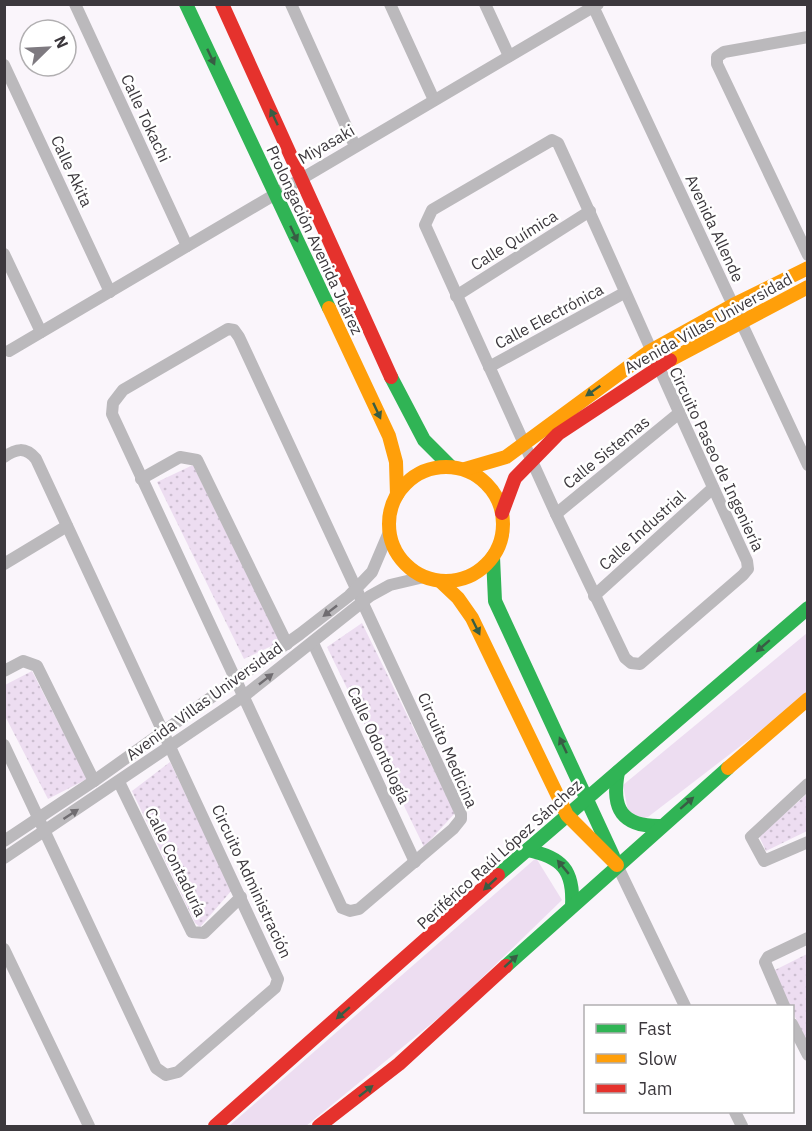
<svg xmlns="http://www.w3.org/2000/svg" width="812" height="1131" font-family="'IBM Plex Sans',sans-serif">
	<defs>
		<pattern id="park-dots" width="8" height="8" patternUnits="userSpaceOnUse" patternTransform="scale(1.5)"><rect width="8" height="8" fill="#edddf1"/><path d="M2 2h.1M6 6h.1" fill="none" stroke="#ccbed0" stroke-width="1.8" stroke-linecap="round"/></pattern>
	</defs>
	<rect width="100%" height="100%" fill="#faf5fb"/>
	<g fill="#edddf1">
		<path d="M807 633V695L648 817 640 819 628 811 623 785Z"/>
		<path d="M536 858 562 900 453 1006 306 1126H229Z"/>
	</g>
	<g fill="url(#park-dots)">
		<path d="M193 465 280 642 244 659 157 482Z"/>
		<path d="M362 623 455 813 424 847 327 647Z"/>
		<path d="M32 671 87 779 48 799 5 716V685Z"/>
		<path d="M170 762 232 890 200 927 195 923 132 791Z"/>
		<path d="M807 794V831L766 851 759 836Z"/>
		<path d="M807 954V1042L773 971Z"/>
	</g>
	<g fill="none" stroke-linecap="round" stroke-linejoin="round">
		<g stroke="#bbb9bc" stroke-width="12">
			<path d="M75 4 187 246"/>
			<path d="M291 4 355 146"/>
			<path d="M390 4 434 100"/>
			<path d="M485 4 509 56"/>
			<path d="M592 4 808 465"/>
			<path d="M808 37 724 52 717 57V64L808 255"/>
			<path d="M4 65 110 292"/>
			<path d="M552 140 558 143C622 282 682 422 747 561L748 569 743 575 640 664 631 663 625 658 556 514 425 225 432 210Z"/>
			<path d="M4 254 41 332"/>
			<path d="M456 296 590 211"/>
			<path d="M228 329 234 330 239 337 461 814V819L453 829 359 909 350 911 342 908 112 414 113 403 123 390Z"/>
			<path d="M9 351 598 4"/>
			<path d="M489 367 624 293"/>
			<path d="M4 457C16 449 25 446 36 459L278 979 275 988 178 1072 166 1075 156 1068 4 745"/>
			<path d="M141 479 180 457 197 460 287 644"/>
			<path d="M556 514 678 414"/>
			<path d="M4 564 67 526"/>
			<path d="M594 596 713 488"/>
			<path d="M313 643 415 862"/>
			<path d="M4 671 23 661 37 666 94 781"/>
			<path d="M119 782 192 932 204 933 241 897"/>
			<path d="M808 784 751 837 764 861 808 842"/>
			<path d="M4 841 94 781 300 634 349 596 372 572 389 532"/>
			<path d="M4 858 244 696 370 596 390 585 424 577"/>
			<path d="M617 865 685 1006"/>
			<path d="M4 949 89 1126"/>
			<path d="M784 1006 765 962 768 957 808 938"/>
			<path d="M792 1024 808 1055"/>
			<path d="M735 1112 742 1126"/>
		</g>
		<g stroke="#30b455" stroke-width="14">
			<path d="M186 4 329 308"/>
			<path d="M391 377 424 440 451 467"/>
			<path d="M493 557 495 601 613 856"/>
			<path d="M618 772C611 809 622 827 661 826"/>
			<path d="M527 850C562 857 574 870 572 906"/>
			<path d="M498 875 808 608"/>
			<path d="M506 966 728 768"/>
		</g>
		<g stroke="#ff9f0a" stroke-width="14">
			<path d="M329 308 389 436 396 462 397 495"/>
			<path d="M670 360 808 287"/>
			<circle cx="446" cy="524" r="57"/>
			<path d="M465 469 506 457 650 351 733 305 808 268"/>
			<path d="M440 581 458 598 472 618 567 815 617 865"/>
			<path d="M728 768 808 699"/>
		</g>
		<g stroke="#e5322d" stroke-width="14">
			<path d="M222 4 391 377"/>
			<path d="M502 513 515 478 558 434 670 360"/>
			<path d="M215 1126 498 875"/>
			<path d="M319 1126 399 1064 506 966"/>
		</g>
	</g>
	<defs><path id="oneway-solid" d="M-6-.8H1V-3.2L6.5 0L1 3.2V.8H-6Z" transform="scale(1.5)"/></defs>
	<g fill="#385d44">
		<use href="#oneway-solid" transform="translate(211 57) rotate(65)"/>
		<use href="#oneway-solid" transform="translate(274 117) rotate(-115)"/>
		<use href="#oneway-solid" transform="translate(294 234) rotate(65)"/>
		<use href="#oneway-solid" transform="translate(593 391) rotate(145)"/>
		<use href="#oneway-solid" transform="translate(377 411) rotate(65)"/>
		<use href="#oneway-solid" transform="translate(476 627) rotate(64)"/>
		<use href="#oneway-solid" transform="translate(763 646) rotate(139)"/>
		<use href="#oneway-solid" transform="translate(563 745) rotate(-115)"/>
		<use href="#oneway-solid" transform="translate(687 803) rotate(-41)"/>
		<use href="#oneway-solid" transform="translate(563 867) rotate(-130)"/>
		<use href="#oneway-solid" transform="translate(490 884) rotate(137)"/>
		<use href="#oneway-solid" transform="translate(511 961) rotate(-42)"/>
		<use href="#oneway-solid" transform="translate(343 1013) rotate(139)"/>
		<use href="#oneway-solid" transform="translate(366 1091) rotate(-38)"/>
	</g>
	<g fill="#6f6c70">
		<use href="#oneway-solid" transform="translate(330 611) rotate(142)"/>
		<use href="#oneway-solid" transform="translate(266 679) rotate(-38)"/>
		<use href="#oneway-solid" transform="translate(71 814) rotate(-33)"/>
	</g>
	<g text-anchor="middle" stroke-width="5" stroke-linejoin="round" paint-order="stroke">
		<g font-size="16" fill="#3c383d" stroke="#fff">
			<text transform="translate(146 118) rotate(65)" y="6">Calle Tokachi</text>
			<text transform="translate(326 144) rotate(-30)" y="6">Miyasaki</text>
			<text transform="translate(72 171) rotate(65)" y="6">Calle Akita</text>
			<text transform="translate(715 228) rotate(65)" y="6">Avenida Allende</text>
			<text transform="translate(315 240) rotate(65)" y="6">Prolongación Avenida Juárez</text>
			<text transform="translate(514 240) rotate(-32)" y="6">Calle Química</text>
			<text transform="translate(549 316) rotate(-28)" y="6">Calle Electrónica</text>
			<text transform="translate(708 323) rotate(-29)" y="6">Avenida Villas Universidad</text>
			<text transform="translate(606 452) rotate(-39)" y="6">Calle Sistemas</text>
			<text transform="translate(717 459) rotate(65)" y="6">Circuito Paseo de Ingeniería</text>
			<text transform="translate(642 530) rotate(-42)" y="6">Calle Industrial</text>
			<text transform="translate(204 701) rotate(-36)" y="6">Avenida Villas Universidad</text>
			<text transform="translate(379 745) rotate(65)" y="6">Calle Odontología</text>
			<text transform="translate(448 750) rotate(66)" y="6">Circuito Medicina</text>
			<text transform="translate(499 854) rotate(-42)" y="6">Periférico Raúl López Sánchez</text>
			<text transform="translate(176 862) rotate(64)" y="6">Calle Contaduría</text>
			<text transform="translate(252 881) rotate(65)" y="6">Circuito Administración</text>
		</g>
	</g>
	<rect width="812" height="1131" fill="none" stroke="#3c383d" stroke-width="12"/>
	<rect x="584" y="1005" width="210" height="108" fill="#ffffff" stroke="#b1afb1" stroke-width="1.5"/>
	<rect x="596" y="1024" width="30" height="9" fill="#30b455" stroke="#b1afb1" stroke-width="1.5"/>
	<text x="638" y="1035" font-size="18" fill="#3c383d">Fast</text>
	<rect x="596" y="1054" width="30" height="9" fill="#ff9f0a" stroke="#b1afb1" stroke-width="1.5"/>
	<text x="638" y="1065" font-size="18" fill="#3c383d">Slow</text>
	<rect x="596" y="1084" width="30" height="9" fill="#e5322d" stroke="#b1afb1" stroke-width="1.5"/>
	<text x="638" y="1095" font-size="18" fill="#3c383d">Jam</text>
	<g transform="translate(48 48) rotate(66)"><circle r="28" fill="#ffffff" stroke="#b1afb1" stroke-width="1.5"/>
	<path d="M0-4.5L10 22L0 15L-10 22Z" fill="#7e7a80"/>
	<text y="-9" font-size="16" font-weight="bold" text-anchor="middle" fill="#3c383d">N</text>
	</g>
</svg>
